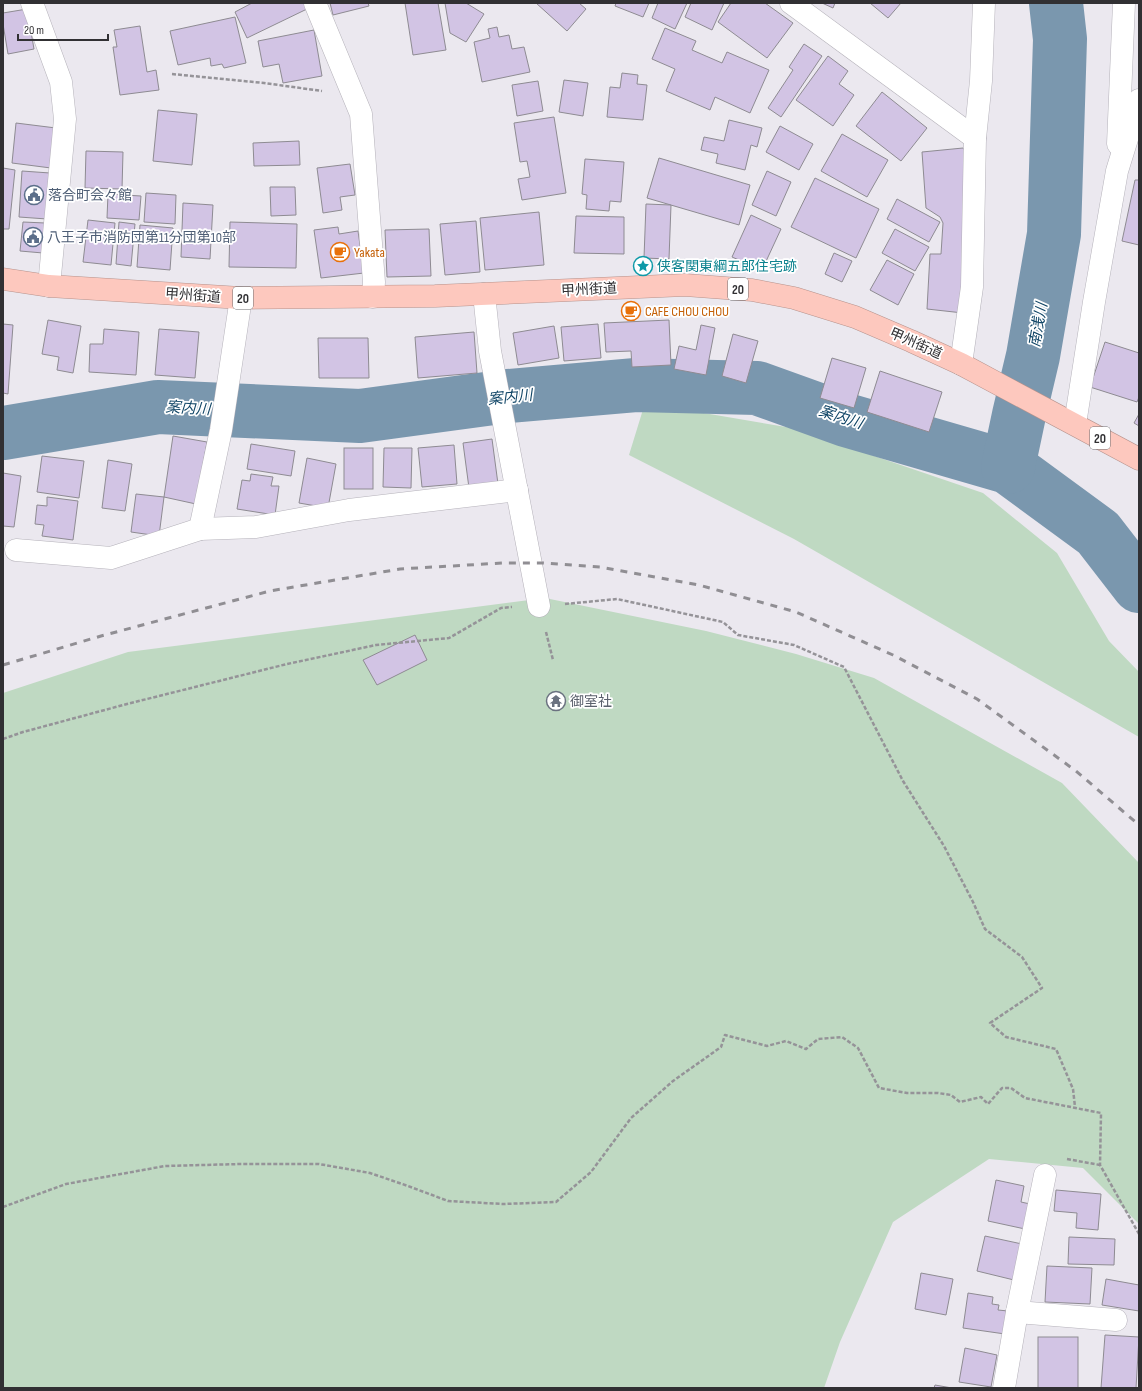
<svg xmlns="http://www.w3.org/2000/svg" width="1142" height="1391" font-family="'Sofia Sans Condensed','Noto Sans JP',sans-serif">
	<rect width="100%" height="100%" fill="#ebe8ef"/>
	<g fill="#bfd9c2">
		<path d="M645 403 792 428 983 493 1057 553 1109 641 1139 672V737L794 539 629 455Z"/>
		<path d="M545 598 706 631 796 654 874 678 1062 783 1139 863V1224L1083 1168 989 1159 893 1222 840 1342 824 1388H3V693L128 652Z"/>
	</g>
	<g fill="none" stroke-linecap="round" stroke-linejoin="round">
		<g stroke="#7a97ae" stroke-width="54">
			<path d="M3 433 158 407 360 416 508 396 636 385 757 388 846 420 1008 467 1098 533 1139 586"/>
			<path d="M1008 467 1019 415 1033 356 1054 234 1060 39 1056 3"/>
		</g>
	</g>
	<g fill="#d2c4e4" stroke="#8e8b92">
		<path d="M252 3H304L307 9 247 38 235 12Z"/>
		<path d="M330 3H368L369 6 333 15Z"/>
		<path d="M405 3H438L446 50 413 55Z"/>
		<path d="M445 3H466L484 14 466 42 450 33Z"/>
		<path d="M536 3H579L586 9 567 31Z"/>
		<path d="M616 3H649L643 17 615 6Z"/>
		<path d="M658 3H687L675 29 652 18Z"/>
		<path d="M691 3H724L712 30 685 17Z"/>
		<path d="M731 3H765L793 23 767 58 718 22Z"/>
		<path d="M822 3H835L833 8Z"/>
		<path d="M870 3H901L888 18Z"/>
		<path d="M27 9 34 49 8 54 3 24V13Z"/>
		<path d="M235 17 246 63 224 68 222 64 211 66 210 58 178 65 170 31Z"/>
		<path d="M140 26 147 72 156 70 159 90 120 95 113 47H117L114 30Z"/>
		<path d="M497 27 499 37 509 35 512 49 524 47 530 72 482 82 474 42 490 38 488 29Z"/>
		<path d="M665 28 696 41 692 50 722 63 727 52 769 70 750 113 715 97 710 110 666 91 675 69 652 59Z"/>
		<path d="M314 30 322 76 283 83 279 64 263 67 258 41Z"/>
		<path d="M804 44 822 56 781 117 768 108 793 70 789 67Z"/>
		<path d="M828 56 848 71 839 84 854 95 833 126 796 100Z"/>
		<path d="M622 73 638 75 637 84 647 85 643 120 607 117 610 87 620 88Z"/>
		<path d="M564 80 588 83 583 116 559 112Z"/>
		<path d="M538 81 543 111 517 116 512 85Z"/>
		<path d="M882 92 927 128 901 161 856 126Z"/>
		<path d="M158 110 197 114 192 165 153 161Z"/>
		<path d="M554 117 566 193 522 200 518 179 530 177 527 161 520 162 514 123Z"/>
		<path d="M729 120 762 128 757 147 751 145 745 170 716 163 718 154 701 150 704 137 724 141Z"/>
		<path d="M16 123 56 128 51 168 12 163Z"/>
		<path d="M780 126 813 144 799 170 766 152Z"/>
		<path d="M842 134 888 160 867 197 821 171Z"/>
		<path d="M299 141 300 165 254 166 253 143Z"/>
		<path d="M963 148 968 155 963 313 927 309 930 254H941L943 223 940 217 926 208 922 152Z"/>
		<path d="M86 151 123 152 122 189 85 188Z"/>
		<path d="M659 158 750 185 739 225 647 198Z"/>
		<path d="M585 159 624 162 621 202 610 201 609 211 586 209 587 195 582 194Z"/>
		<path d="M350 164 355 195 340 197 342 210 323 213 317 168Z"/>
		<path d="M3 168 15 170 9 229H3Z"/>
		<path d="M22 171 50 173 47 219 19 217Z"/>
		<path d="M767 171 791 182 776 216 752 205Z"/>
		<path d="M815 178 879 209 856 258 791 227Z"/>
		<path d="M1135 180H1139V245L1122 241Z"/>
		<path d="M270 187H295L296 215 271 216Z"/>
		<path d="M146 193 176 195 175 224 144 222Z"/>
		<path d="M108 194 141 196 139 220 107 218Z"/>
		<path d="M897 199 940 222 929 242 887 219Z"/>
		<path d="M183 203 213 205 210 259 181 257Z"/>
		<path d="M646 204 671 205 669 259 644 258Z"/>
		<path d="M539 212 544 265 485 270 480 218Z"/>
		<path d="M751 215 781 229 762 270 732 257Z"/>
		<path d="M576 216 624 217V254L574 253Z"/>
		<path d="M88 220 115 223 111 265 83 262Z"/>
		<path d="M476 221 480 272 445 275 440 224Z"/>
		<path d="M23 222 45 223 43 253 20 251Z"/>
		<path d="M119 222 135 224 131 266 116 264Z"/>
		<path d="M230 222 297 224 296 268 229 267Z"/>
		<path d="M140 225 173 228 170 270 137 267Z"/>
		<path d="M338 227 339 234 358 231 364 273 321 278 314 230Z"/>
		<path d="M429 229 431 276 387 277 385 230Z"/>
		<path d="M895 229 929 247 915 271 882 253Z"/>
		<path d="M834 253 852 261 842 282 825 274Z"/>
		<path d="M887 260 914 274 898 305 870 290Z"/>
		<path d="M48 320 81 326 73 373 57 370 59 357 42 354Z"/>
		<path d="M669 320 671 365 632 367 631 351 606 352 604 323Z"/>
		<path d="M3 324 13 325 8 394 3 393Z"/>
		<path d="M598 324 601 358 564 361 561 327Z"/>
		<path d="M701 325 715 328 706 375 674 369 679 346 696 350Z"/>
		<path d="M554 326 559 358 518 365 513 333Z"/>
		<path d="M104 329 139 332 136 375 89 372 90 344H103Z"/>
		<path d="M159 329 199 332 195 378 155 375Z"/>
		<path d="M474 332 477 373 418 378 415 337Z"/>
		<path d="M733 334 758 341 746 383 722 376Z"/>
		<path d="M318 338H368L369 378H319Z"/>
		<path d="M1105 342 1139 353V397L1137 402 1090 387Z"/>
		<path d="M832 358 866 368 854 408 820 398Z"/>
		<path d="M880 371 942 392 929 432 867 412Z"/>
		<path d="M1139 414V426L1134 423Z"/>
		<path d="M173 436 207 442 196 504 164 497Z"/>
		<path d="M492 439 498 484 469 488 463 443Z"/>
		<path d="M251 444 295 451 291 476 247 469Z"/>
		<path d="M454 445 457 484 422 487 418 448Z"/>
		<rect x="344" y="448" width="29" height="41"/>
		<path d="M384 448H412L411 488 383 487Z"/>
		<path d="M42 456 84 461 79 498 37 492Z"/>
		<path d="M307 458 336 464 328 508 299 503Z"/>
		<path d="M108 460 132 464 125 511 102 508Z"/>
		<path d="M3 473 21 476 14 527 3 526Z"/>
		<path d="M251 474 273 477 271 486H279L275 515 237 509 242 480 250 481Z"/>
		<path d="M136 494 164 497 159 536 131 532Z"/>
		<path d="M47 497 78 501 73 540 42 536 44 525 35 524 37 505 47 506Z"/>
		<path d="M415 635 427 660 377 685 363 660Z"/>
		<path d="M996 1180 1024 1186 1021 1202 1030 1204 1025 1229 988 1221Z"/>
		<path d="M1056 1190 1101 1194 1098 1230 1076 1228 1077 1213 1054 1211Z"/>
		<path d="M985 1236 1022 1244 1014 1280 977 1271Z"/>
		<path d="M1069 1237 1115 1239 1114 1265 1068 1264Z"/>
		<path d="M1047 1266 1092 1268 1090 1304 1045 1302Z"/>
		<path d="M921 1273 953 1279 946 1315 915 1309Z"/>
		<path d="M1106 1279 1139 1285V1311L1102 1305Z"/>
		<path d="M968 1293 993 1297 992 1304 999 1305 998 1310 1008 1311 1005 1334 963 1328Z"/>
		<path d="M1105 1335 1139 1337 1136 1388H1101Z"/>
		<rect x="1038" y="1337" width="40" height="51"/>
		<path d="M965 1348 997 1355 991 1387 959 1382Z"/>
		<path d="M935 1385 952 1388H934Z"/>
	</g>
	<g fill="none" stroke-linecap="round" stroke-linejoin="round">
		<defs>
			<g id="minor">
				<path d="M32 3 61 82 65 119 49 286"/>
				<path d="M315 3 361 114 374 282 373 297"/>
				<path d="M791 3 975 138"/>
				<path d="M1118 144 1124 3"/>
				<path d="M484 294 490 351 539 606"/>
				<path d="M961 364 972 287 975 138 981 81 984 3"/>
				<path d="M1075 424 1094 302 1117 171 1139 100"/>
				<path d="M200 529 256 527 349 510 517 490"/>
				<path d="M16 550 111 558 200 529 221 430 241 298"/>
				<path d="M1017 1312 1116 1320"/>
				<path d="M1004 1388 1017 1312 1045 1175"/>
			</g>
			<path id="highway" d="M3 279 49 286 241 298 435 296 685 285 752 290 794 298 855 317 911 341 961 364 1139 459"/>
		</defs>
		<use href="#minor" stroke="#b5b2ba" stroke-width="23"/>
		<use href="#highway" stroke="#b6938d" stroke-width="23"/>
		<g stroke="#959398" stroke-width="2.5" stroke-dasharray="4 2" stroke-linecap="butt">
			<path d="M172 74 264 83 322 91"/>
			<path d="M565 604 617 599 723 622 738 635 794 645 844 667 903 781 944 846 973 902 985 929 1022 957 1042 988 990 1023 1006 1037 1056 1049 1073 1089 1075 1107"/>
			<path d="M546 632 553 660"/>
			<path d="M3 739 23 732 127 704 287 664 376 645 449 638 501 608 512 607"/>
			<path d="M1067 1159 1100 1165"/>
			<path d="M3 1207 66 1184 165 1166 241 1164H319L370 1173 408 1186 448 1201 503 1204 556 1202 591 1172 631 1118 673 1081 721 1047 725 1035 767 1046 786 1041 806 1049 818 1039 842 1037 858 1048 879 1088 907 1093H938L951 1095 960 1102 981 1097 988 1104 1002 1088H1011L1025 1098 1101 1113 1100 1165 1139 1234"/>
		</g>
		<use href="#minor" stroke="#fff" stroke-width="22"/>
		<use href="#highway" stroke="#fdc8be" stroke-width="22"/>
		<path stroke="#908e93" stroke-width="3" stroke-dasharray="7 7" stroke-linecap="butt" d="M3 665 101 636 270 591 400 569 502 563H543L600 567 699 585 796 612 893 655 977 699 1076 771 1139 825"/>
	</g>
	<defs>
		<symbol id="civic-ring" viewBox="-11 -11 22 22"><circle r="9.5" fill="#fff" stroke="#5c6f8a" stroke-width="1.5"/><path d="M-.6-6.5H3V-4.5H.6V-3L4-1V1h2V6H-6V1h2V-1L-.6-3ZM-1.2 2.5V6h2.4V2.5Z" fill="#5c6f8a"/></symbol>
		<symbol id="cafe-ring" viewBox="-11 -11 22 22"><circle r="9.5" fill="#fff" stroke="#e8710a" stroke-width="1.5"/><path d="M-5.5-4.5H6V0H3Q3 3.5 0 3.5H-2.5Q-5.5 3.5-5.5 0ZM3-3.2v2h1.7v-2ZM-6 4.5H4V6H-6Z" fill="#e8710a"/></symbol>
		<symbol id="sight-ring" viewBox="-11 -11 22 22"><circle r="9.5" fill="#fff" stroke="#0f9aa8" stroke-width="1.5"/><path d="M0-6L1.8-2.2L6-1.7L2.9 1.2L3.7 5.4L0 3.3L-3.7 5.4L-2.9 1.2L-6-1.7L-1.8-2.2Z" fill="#0f9aa8"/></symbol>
		<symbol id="temple-ring" viewBox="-11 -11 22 22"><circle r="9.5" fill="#fff" stroke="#6b7280" stroke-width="1.5"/><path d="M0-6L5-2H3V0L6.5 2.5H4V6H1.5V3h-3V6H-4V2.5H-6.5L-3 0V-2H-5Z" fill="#6b7280"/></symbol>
	</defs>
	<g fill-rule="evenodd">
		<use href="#civic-ring" x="23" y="184" width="22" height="22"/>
		<use href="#civic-ring" x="22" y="226" width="22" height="22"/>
		<use href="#cafe-ring" x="329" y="241" width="22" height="22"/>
		<use href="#sight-ring" x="632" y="255" width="22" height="22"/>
		<use href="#cafe-ring" x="620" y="300" width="22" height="22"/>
		<use href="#temple-ring" x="545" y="690" width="22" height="22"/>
	</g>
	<g text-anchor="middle" stroke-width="3.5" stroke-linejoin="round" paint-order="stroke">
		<g fill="#fff" stroke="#6f6e70" stroke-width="1">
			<rect x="728" y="278" width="20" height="22" rx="3"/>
			<rect x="233" y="287" width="20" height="22" rx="3"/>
			<rect x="1090" y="427" width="20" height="22" rx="3"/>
		</g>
		<g font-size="13" font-weight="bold" fill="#313033">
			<text x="738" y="294">20</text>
			<text x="243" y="303">20</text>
			<text x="1100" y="443">20</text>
		</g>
		<g font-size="14" fill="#4e5e75" stroke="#fff" text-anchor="start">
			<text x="48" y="200">落合町会々館</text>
			<text x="47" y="242">八王子市消防団第11分団第10部</text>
		</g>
		<g font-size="14" fill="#c56008" stroke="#fff" text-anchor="start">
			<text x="354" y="257">Yakata</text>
			<text x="645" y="316">CAFE CHOU CHOU</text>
		</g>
		<g font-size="14" fill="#0d838f" stroke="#fff" text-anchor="start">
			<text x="657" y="271">侠客関東綱五郎住宅跡</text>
		</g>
		<g font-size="14" fill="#313033" stroke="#fff">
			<text transform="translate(589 289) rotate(-3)" y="5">甲州街道</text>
			<text transform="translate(193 295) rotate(4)" y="5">甲州街道</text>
			<text transform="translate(916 343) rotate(24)" y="5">甲州街道</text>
		</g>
		<g font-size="14" fill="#5b616d" stroke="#fff" text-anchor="start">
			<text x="570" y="706">御室社</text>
		</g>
		<g font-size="15" font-style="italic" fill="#104566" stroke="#fff">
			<text transform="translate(1038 325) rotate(-80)" y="5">南浅川</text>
			<text transform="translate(510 397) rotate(-6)" y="5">案内川</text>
			<text transform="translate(188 408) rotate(3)" y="5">案内川</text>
			<text transform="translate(841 417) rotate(18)" y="5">案内川</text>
		</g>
	</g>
	<rect width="1142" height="1391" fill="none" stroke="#313033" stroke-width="8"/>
	<path d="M18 34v6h90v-6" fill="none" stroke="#313033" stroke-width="2"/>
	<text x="24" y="34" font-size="12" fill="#313033" stroke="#ffffff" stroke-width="3" paint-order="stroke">20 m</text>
</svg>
